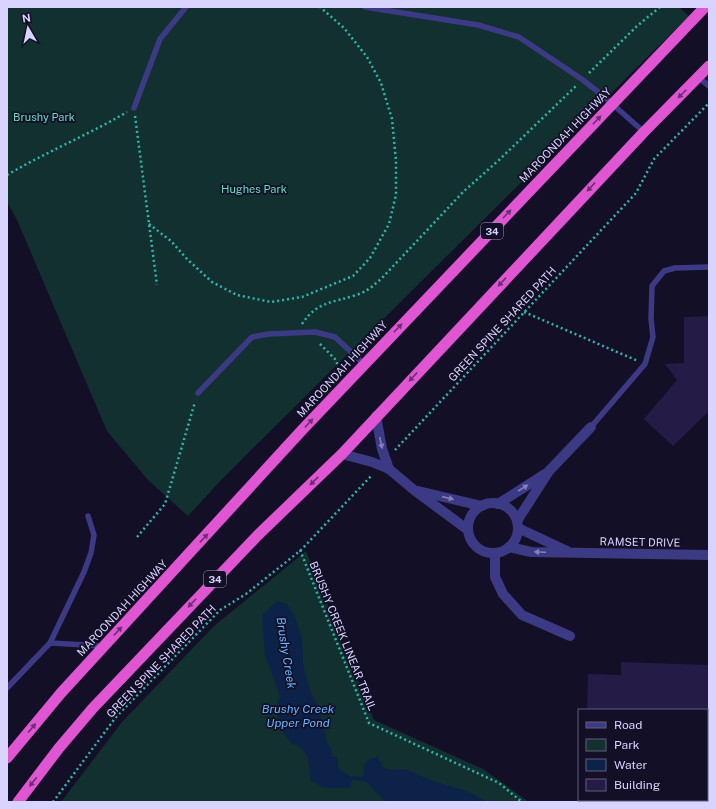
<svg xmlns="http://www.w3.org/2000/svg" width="716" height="809" font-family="'Public Sans',sans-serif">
	<rect width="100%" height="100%" fill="#130f26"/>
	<g fill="#12302f">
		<path d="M7 7H679L689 16 223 478 188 516 148 480 107 431 17 220 7 202Z"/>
		<path d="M306 551 374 720 483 769 529 802H61L122 722 214 626Z"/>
	</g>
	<g fill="#0c2248">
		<path d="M277 601 287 604 295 617 302 639 303 662 305 673 312 695 318 706 327 742 332 751 331 756 338 758V768L352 778 350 788H324L311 781 308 758 302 748 291 743 278 725 276 707 280 696 265 655 262 615Z"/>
		<path d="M378 757 383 767 390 770 404 769 433 781 469 792 488 802H385C382 797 377 794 373 789 369 785 369 782 363 780L364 765 369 759Z"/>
	</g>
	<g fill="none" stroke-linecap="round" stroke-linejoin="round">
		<path stroke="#0c2248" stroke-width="4" d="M346 778 368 779"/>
	</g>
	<g fill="#241b47">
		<path d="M709 316V411L673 446 644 419 677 380 665 364 684 363V317Z"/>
		<path d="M621 662 709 665V710H587L588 674 621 675Z"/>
	</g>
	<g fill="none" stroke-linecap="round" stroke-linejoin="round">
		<g stroke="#2fb8b0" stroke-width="2.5" stroke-dasharray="2 3" stroke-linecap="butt">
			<path d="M589 73 637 26 660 7"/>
			<path d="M135 116 157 285"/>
			<path d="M7 175C46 152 88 135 127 112"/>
			<path d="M149 224 171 241 187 259 212 282 237 295 271 302 302 297 353 276 370 258 389 224 396 195V161L392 119 381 83 367 57 344 28 320 7"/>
			<path d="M524 312 638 361"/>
			<path d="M302 324C317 301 333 303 356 295 367 292 374 285 382 278L463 192 499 160 577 85"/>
			<path d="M320 344 336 360 338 367 331 379 321 390"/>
			<path d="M395 450 636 193 654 159 709 103"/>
			<path d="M137 537 165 504 195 402"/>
			<path d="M300 550 369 723 499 783 522 802"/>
			<path d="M53 802 116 717 220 610 246 594 301 550 372 475"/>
		</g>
		<g stroke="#3d3a85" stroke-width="5.5">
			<path d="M365 7 478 25 519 37 583 80 602 95 644 132"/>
			<path d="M698 77 709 86"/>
			<path d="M134 108 160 39 186 7"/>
			<path d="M198 393 252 337 269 334 315 332 335 337 364 364"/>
			<path d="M591 427 645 364 653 337 651 319 652 286 664 271 675 268 709 267"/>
			<path d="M50 643 104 646"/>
			<path d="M7 688 50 643 84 572 91 553 94 535 88 516"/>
		</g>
		<g stroke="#3d3a85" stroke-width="10">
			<path d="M376 416 382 449 389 469"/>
			<path d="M342 454 372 462 389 469 414 490 468 530"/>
			<path d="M418 491 482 506"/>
			<circle cx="493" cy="528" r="25"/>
			<path d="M498 504 545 474"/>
			<path d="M517 521 549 471 591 427"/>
			<path d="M518 528 567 551"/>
			<path d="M509 547 531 552 709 555"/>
			<path d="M495 553V577L503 594 522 615 570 636"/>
		</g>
		<g stroke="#e055d1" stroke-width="11">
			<path d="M7 758 61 693 303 429 705 7"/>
			<path d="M18 802 59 748 93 708 258 535 342 454 644 132 709 66"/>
		</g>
	</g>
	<defs><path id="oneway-solid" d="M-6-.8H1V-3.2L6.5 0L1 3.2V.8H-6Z"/></defs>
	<g fill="#6f2e73">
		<use href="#oneway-solid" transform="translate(682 94) rotate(135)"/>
		<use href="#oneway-solid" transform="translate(597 120) rotate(-46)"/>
		<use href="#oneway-solid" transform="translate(591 187) rotate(133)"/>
		<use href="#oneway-solid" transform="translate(507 214) rotate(-46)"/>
		<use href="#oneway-solid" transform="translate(502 282) rotate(133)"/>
		<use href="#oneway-solid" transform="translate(398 328) rotate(-46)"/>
		<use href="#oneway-solid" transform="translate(413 377) rotate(133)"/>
		<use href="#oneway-solid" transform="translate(309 423) rotate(-47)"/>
		<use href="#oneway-solid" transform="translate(314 481) rotate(136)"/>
		<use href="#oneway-solid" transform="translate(204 538) rotate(-47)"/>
		<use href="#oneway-solid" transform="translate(192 603) rotate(134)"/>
		<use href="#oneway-solid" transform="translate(118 631) rotate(-47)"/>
		<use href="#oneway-solid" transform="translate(32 728) rotate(-50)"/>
		<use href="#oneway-solid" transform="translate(33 782) rotate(128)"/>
	</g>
	<g fill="#837fbc">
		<use href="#oneway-solid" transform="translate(381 443) rotate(78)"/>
		<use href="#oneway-solid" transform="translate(523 488) rotate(-32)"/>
		<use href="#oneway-solid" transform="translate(448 498) rotate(13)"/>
		<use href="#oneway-solid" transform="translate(540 552) rotate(-178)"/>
	</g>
	<g text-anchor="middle" stroke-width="3.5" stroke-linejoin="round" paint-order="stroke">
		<g fill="#130f26" stroke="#9e99be" stroke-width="1">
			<rect x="481" y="223" width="22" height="16" rx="3"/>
			<rect x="204" y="571" width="22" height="16" rx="3"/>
		</g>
		<g font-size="10" font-weight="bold" fill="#d9d4ff">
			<text x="492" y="235">34</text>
			<text x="215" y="583">34</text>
		</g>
		<g font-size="11" fill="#5fe0c0" stroke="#130f26">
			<text x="44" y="121">Brushy Park</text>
			<text x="254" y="193">Hughes Park</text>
		</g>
		<g font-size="11" fill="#d9d4ff" stroke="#130f26">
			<text transform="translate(565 135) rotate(-46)" y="4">MAROONDAH HIGHWAY</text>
			<text transform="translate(502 324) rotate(-47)" y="4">GREEN SPINE SHARED PATH</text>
			<text transform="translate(342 369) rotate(-47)" y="4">MAROONDAH HIGHWAY</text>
			<text transform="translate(640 542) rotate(1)" y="4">RAMSET DRIVE</text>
			<text transform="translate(122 608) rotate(-47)" y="4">MAROONDAH HIGHWAY</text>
			<text transform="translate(343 636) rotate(68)" y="4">BRUSHY CREEK LINEAR TRAIL</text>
			<text transform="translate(161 661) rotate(-46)" y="4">GREEN SPINE SHARED PATH</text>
		</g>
		<g font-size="12" font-style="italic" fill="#62b6ff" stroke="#130f26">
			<text transform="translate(286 653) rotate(81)" y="4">Brushy Creek</text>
			<text x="298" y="713">Brushy Creek<tspan x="298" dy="14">Upper Pond</tspan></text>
		</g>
	</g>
	<rect width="716" height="809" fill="none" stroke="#d9d4ff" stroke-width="16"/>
	<rect x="578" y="709" width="130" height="92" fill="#130f26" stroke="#625e7d"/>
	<rect x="586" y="722" width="20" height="6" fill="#3d3a85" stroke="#625e7d"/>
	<text x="614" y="729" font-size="12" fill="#d9d4ff">Road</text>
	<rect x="586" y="739" width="20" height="12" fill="#12302f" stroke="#625e7d"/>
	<text x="614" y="749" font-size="12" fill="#d9d4ff">Park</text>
	<rect x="586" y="759" width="20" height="12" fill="#0c2248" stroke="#625e7d"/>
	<text x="614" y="769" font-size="12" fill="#d9d4ff">Water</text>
	<rect x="586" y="779" width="20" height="12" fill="#241b47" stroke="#625e7d"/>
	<text x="614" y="789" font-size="12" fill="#d9d4ff">Building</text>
	<g transform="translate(28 28) rotate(351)" stroke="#130f26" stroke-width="3" paint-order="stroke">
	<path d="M0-3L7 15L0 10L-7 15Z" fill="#d9d4ff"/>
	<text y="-6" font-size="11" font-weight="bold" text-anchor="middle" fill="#d9d4ff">N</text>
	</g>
</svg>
